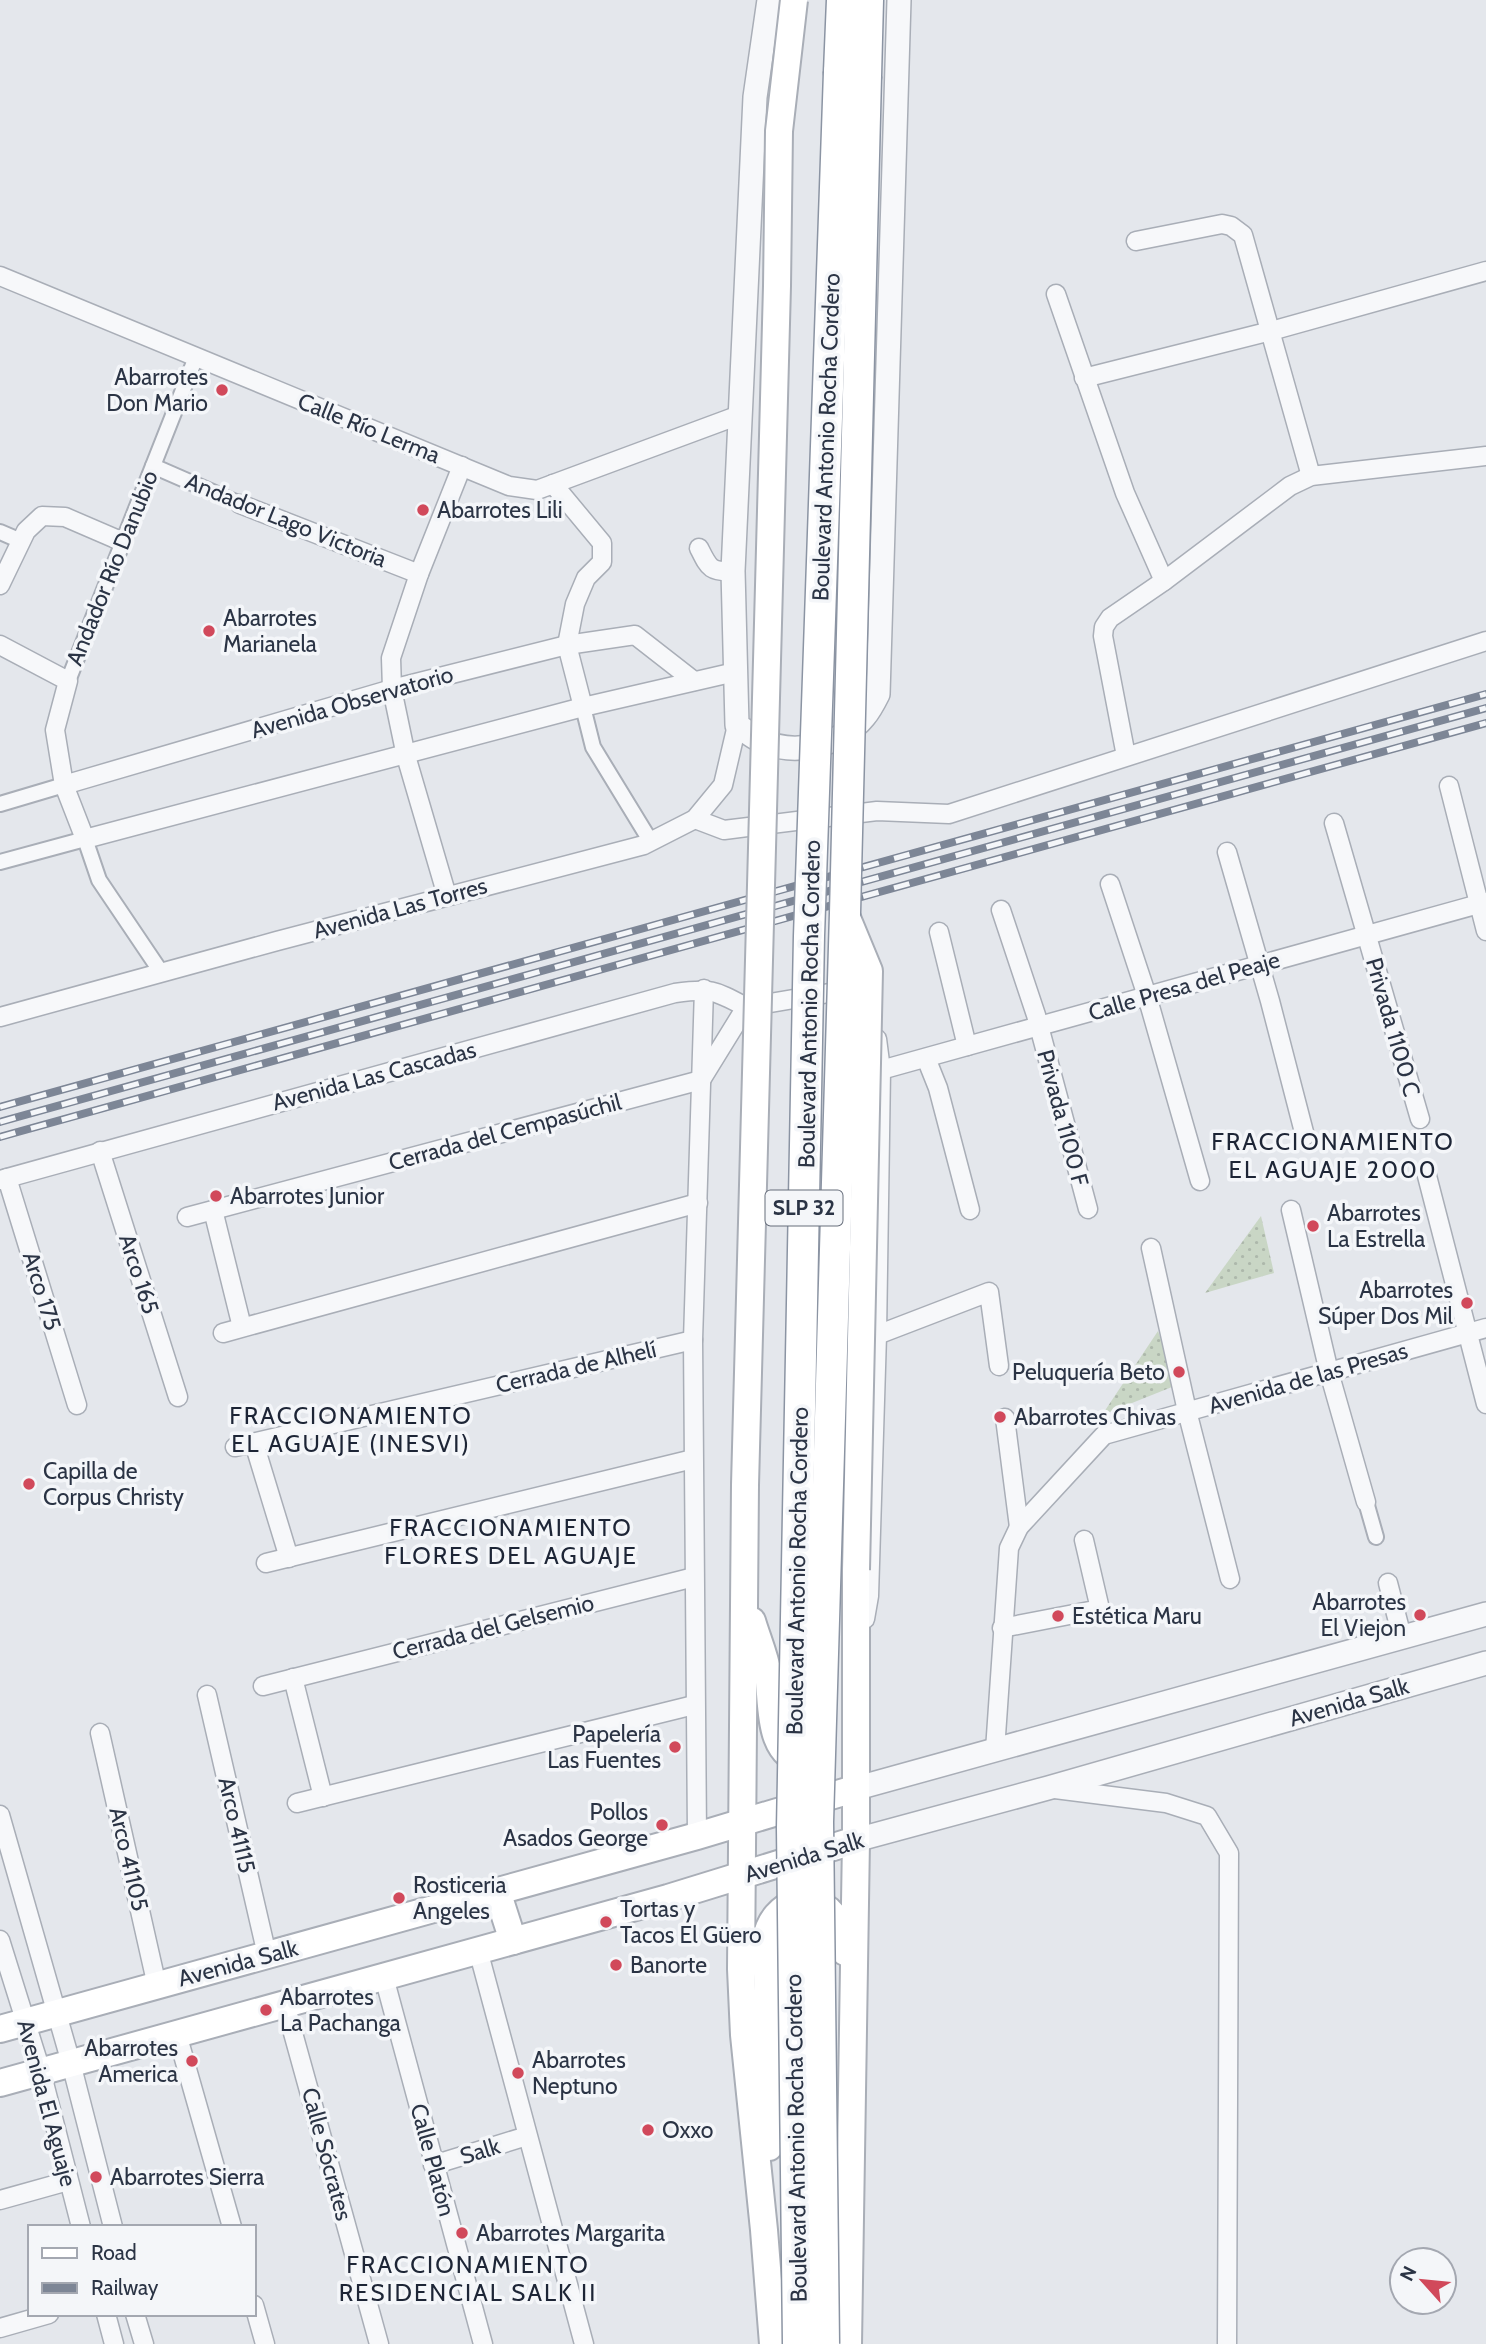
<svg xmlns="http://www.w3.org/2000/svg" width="1486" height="2344" font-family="Cabin,sans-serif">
	<defs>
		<pattern id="garden-dots" width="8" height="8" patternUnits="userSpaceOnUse" patternTransform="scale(1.75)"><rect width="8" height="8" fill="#c9d6c5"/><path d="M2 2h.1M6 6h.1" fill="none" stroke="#adb8ab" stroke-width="1.8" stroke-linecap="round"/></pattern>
	</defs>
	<rect width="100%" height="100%" fill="#e4e7ec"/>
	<g fill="url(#garden-dots)">
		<path d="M1261 1216 1274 1273 1205 1293Z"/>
		<path d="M1158 1331 1177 1385 1102 1415Z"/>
	</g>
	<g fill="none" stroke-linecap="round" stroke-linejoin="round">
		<defs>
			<g id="pedestrian">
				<path d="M153 466 240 504"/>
				<path d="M0 532 21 541"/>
				<path d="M68 681 196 357"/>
				<path d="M583 707 593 747 651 842"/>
				<path d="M0 804 64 785"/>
				<path d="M0 862 85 839 99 880 161 972"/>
				<path d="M1366 1502 1376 1537"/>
			</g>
			<g id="minor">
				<path d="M1136 241 1222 224 1231 226 1243 235 1311 476"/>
				<path d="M0 276 509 486 537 490 742 414"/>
				<path d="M1056 294 1125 493 1164 581"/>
				<path d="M1084 378 1271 331 1486 271"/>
				<path d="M553 484 602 543V562L586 578 575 604 567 645 583 707"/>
				<path d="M240 504 419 574"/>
				<path d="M699 548C709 568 710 572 733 571"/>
				<path d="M0 585 26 531 42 516 65 517 123 542"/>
				<path d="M0 645 68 681 55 730 64 785 85 839 583 707 735 672"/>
				<path d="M1126 756 1103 636 1104 627 1110 618 1164 581 1290 486 1311 476 1486 456"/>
				<path d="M64 785 392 689 567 645 635 635 694 681"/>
				<path d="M1449 786 1486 931"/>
				<path d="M695 819 724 830 877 811 949 814 1486 641"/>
				<path d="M1334 823 1420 1119"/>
				<path d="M1227 852 1270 1001 1305 1136"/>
				<path d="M1110 884 1147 996 1200 1181"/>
				<path d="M447 896 406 756 392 689 391 658 419 574 462 466"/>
				<path d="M1001 910 1036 1015 1088 1209"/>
				<path d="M939 932 967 1046"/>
				<path d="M0 1017 277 941 644 845 695 819 723 785 737 725"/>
				<path d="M926 1058 938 1088 970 1210"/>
				<path d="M881 1070 1486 902"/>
				<path d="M100 1151 178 1397"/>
				<path d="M1426 1172 1486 1404"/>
				<path d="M7 1178 77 1405"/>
				<path d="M0 1180 675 993C711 988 714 990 746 1007"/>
				<path d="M213 1210 242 1327"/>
				<path d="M1291 1210 1329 1372 1366 1502"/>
				<path d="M187 1217 701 1080 746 1007 829 993 849 996"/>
				<path d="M1151 1248 1187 1411 1230 1579"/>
				<path d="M223 1333 698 1203"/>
				<path d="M877 1335 989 1292 999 1366"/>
				<path d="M1005 1418 1019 1527"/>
				<path d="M254 1443 289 1558"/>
				<path d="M235 1447 693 1340"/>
				<path d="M266 1563 693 1459"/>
				<path d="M1388 1583 1402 1637"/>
				<path d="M865 1619 869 1596 877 1335 881 1070 877 1039"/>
				<path d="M1002 1628 1100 1609 1084 1540"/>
				<path d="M293 1678 323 1797"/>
				<path d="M263 1686 694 1577"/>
				<path d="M207 1695 267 1955"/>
				<path d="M100 1733 157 1986"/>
				<path d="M995 1750 1009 1548 1019 1527 1104 1435 1486 1328"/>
				<path d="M1055 1789 1166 1803 1207 1816 1229 1853 1227 2344"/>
				<path d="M297 1803 694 1705"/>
				<path d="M0 1815 71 2063 113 2227"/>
				<path d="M697 1836 693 1340 704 989"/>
				<path d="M0 1940 41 2071 81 2227"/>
				<path d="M478 1950 584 2344"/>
				<path d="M384 1977 483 2344"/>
				<path d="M285 2004 379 2344"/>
				<path d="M177 2034 232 2227"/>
				<path d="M433 2165 527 2136"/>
				<path d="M0 2200 68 2181"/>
				<path d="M254 2305 265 2344"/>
				<path d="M106 2314 114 2344"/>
				<path d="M135 2314 144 2344"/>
				<path d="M0 2328 49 2314"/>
			</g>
			<g id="tertiary">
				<path d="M769 0 755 97 733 571 737 725C745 730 752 737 760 740 794 757 840 746 864 717 869 711 874 702 878 694L899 0"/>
				<path d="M854 1789 1486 1614"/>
				<path d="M856 1840 1048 1788 1486 1663"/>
			</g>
			<g id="secondary">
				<path d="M745 1485 741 1969 744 2035 764 2230 773 2344"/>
				<path d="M752 1621C757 1638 765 1656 768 1674 773 1704 766 1755 806 1763"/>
				<path d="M497 1891 513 1941"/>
				<path d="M0 2029 697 1836 854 1789"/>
				<path d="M0 2083 668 1898 856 1840"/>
				<path d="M769 2147 771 2110 766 1939C772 1902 816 1885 837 1921 842 1930 843 1941 845 1952"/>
				<path d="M848 2344 856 1840V1570"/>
			</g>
			<g id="trunk">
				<path d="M839 72 842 0"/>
				<path d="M866 76 868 0"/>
			</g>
		</defs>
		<use href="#pedestrian" stroke="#a9aeb7" stroke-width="18"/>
		<use href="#minor" stroke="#a9aeb7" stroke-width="21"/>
		<use href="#tertiary" stroke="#a9aeb7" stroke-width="26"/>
		<use href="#secondary" stroke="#a9aeb7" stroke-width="30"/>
		<use href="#trunk" stroke="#8b94a3" stroke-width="33"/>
		<use href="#pedestrian" stroke="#f7f8fa" stroke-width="14"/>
		<use href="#minor" stroke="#f7f8fa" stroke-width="18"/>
		<use href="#tertiary" stroke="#f7f8fa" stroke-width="23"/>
		<use href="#secondary" stroke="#fff" stroke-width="26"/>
		<use href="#trunk" stroke="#fff" stroke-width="30"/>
		<defs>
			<g id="rail">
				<path d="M0 1107 1486 694"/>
				<path d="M0 1122 1486 708"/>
				<path d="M0 1137 1486 723"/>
			</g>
		</defs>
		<use href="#rail" stroke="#7d8696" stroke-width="8"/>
		<use href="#rail" stroke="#f4f6f9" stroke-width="5" stroke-dasharray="16" stroke-linecap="butt"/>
		<defs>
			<g id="secondary-bridge">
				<path d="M845 913 869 971 856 1570"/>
				<path d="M745 1485 777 286 779 131 794 0"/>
			</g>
			<g id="trunk-bridge">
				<path d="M798 2344 792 1828 809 936 839 72"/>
				<path d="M824 2344 818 1822 845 913 866 76"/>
			</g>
		</defs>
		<use href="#secondary-bridge" stroke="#a9aeb7" stroke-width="30" stroke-linecap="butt"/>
		<use href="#trunk-bridge" stroke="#8b94a3" stroke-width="33" stroke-linecap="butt"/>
		<use href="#secondary-bridge" stroke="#fff" stroke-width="26"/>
		<use href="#trunk-bridge" stroke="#fff" stroke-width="30"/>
	</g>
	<g fill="#d1495b" stroke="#f4f6f9" stroke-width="2.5">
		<circle cx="222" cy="390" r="7"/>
		<circle cx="423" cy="510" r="7"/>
		<circle cx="209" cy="631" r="7"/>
		<circle cx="216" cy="1196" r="7"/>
		<circle cx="1313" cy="1226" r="7"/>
		<circle cx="1467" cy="1303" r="7"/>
		<circle cx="1179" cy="1372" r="7"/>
		<circle cx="1000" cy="1417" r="7"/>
		<circle cx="29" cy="1484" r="7"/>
		<circle cx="1420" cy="1615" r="7"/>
		<circle cx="1058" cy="1616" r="7"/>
		<circle cx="675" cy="1747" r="7"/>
		<circle cx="662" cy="1825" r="7"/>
		<circle cx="399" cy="1898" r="7"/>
		<circle cx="606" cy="1922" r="7"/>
		<circle cx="616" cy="1965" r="7"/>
		<circle cx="266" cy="2010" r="7"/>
		<circle cx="192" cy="2061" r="7"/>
		<circle cx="518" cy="2073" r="7"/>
		<circle cx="648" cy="2130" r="7"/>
		<circle cx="96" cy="2177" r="7"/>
		<circle cx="462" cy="2233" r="7"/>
	</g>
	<g text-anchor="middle" stroke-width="7" stroke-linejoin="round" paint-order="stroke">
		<rect fill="#f4f6f9" stroke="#676e7b" stroke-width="2" x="765.5" y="1190.5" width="77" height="35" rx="5"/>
		<g font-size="21" font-weight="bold" fill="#2b3445">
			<text x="804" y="1215">SLP 32</text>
		</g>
		<g font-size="23" fill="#2b3445" stroke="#f4f6f9" text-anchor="start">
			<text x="208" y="385" text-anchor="end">Abarrotes<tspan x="208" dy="26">Don Mario</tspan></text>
			<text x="437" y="518">Abarrotes Lili</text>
			<text x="223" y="626">Abarrotes<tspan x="223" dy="26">Marianela</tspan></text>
			<text x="230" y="1204">Abarrotes Junior</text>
			<text x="1327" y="1221">Abarrotes<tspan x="1327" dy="26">La Estrella</tspan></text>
			<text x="1453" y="1298" text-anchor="end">Abarrotes<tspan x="1453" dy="26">Súper Dos Mil</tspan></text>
			<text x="1165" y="1380" text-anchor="end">Peluquería Beto</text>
			<text x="1014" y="1425">Abarrotes Chivas</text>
			<text x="43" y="1479">Capilla de<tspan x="43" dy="26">Corpus Christy</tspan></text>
			<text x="1406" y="1610" text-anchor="end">Abarrotes<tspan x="1406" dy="26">El Viejon</tspan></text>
			<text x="1072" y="1624">Estética Maru</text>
			<text x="661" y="1742" text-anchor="end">Papelería<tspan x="661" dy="26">Las Fuentes</tspan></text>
			<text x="648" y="1820" text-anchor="end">Pollos<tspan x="648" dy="26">Asados George</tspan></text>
			<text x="413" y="1893">Rosticeria<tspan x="413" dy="26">Angeles</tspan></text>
			<text x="620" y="1917">Tortas y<tspan x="620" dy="26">Tacos El Güero</tspan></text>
			<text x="630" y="1973">Banorte</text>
			<text x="280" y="2005">Abarrotes<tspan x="280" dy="26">La Pachanga</tspan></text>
			<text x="178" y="2056" text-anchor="end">Abarrotes<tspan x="178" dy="26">America</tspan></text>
			<text x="532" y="2068">Abarrotes<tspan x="532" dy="26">Neptuno</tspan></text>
			<text x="662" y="2138">Oxxo</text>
			<text x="110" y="2185">Abarrotes Sierra</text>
			<text x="476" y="2241">Abarrotes Margarita</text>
		</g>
		<g font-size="23" fill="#2b3445" stroke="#f4f6f9">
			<text transform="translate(369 428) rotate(22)" y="8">Calle Río Lerma</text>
			<text transform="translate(826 437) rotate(-88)" y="8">Boulevard Antonio Rocha Cordero</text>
			<text transform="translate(286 520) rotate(22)" y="8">Andador Lago Victoria</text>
			<text transform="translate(112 568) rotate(-68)" y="8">Andador Río Danubio</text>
			<text transform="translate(352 702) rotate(-16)" y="8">Avenida Observatorio</text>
			<text transform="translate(400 908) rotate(-15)" y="8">Avenida Las Torres</text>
			<text transform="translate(1184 986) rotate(-16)" y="8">Calle Presa del Peaje</text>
			<text transform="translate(809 1004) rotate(-89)" y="8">Boulevard Antonio Rocha Cordero</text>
			<text transform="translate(1393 1027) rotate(74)" y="8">Privada 1100 C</text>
			<text transform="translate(374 1076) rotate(-15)" y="8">Avenida Las Cascadas</text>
			<text transform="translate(1063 1118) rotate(75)" y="8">Privada 1100 F</text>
			<text transform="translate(505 1132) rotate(-15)" y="8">Cerrada del Cempasúchil</text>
			<text transform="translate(139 1274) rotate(72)" y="8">Arco 165</text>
			<text transform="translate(42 1291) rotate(73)" y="8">Arco 175</text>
			<text transform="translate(576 1367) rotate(-13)" y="8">Cerrada de Alhelí</text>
			<text transform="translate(1308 1378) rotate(-16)" y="8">Avenida de las Presas</text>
			<text transform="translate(797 1571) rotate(-89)" y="8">Boulevard Antonio Rocha Cordero</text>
			<text transform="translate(493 1627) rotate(-14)" y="8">Cerrada del Gelsemio</text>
			<text transform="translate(1349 1702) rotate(-16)" y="8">Avenida Salk</text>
			<text transform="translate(237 1825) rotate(77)" y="8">Arco 41115</text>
			<text transform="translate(804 1857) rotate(-17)" y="8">Avenida Salk</text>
			<text transform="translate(129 1859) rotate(77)" y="8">Arco 41105</text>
			<text transform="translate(238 1963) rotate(-15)" y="8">Avenida Salk</text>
			<text transform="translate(47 2103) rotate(75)" y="8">Avenida El Aguaje</text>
			<text transform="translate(796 2138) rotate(-91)" y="8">Boulevard Antonio Rocha Cordero</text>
			<text transform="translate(480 2151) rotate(-17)" y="8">Salk</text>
			<text transform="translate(327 2154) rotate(75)" y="8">Calle Sócrates</text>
			<text transform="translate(433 2160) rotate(75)" y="8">Calle Platón</text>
		</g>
		<g font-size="24" letter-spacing="2" fill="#1d2536" stroke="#f4f6f9">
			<text x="1333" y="1150">FRACCIONAMIENTO<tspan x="1333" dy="28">EL AGUAJE 2000</tspan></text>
			<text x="351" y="1424">FRACCIONAMIENTO<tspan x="351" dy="28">EL AGUAJE (INESVI)</tspan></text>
			<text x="511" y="1536">FRACCIONAMIENTO<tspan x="511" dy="28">FLORES DEL AGUAJE</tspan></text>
			<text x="468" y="2273">FRACCIONAMIENTO<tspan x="468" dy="28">RESIDENCIAL SALK II</tspan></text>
		</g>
	</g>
	<rect x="28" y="2225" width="228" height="91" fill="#f4f6f9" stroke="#a4a8b1" stroke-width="2"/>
	<rect x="42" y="2248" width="35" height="10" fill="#ffffff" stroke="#a4a8b1" stroke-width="2"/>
	<text x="91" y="2260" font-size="21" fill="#2b3445">Road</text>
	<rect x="42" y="2283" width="35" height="10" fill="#7d8696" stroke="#a4a8b1" stroke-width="2"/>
	<text x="91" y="2295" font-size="21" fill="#2b3445">Railway</text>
	<g transform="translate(1423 2281) rotate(297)"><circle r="33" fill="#f4f6f9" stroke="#a4a8b1" stroke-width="2"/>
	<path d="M0-5L12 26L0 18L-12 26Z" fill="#d1495b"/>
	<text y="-10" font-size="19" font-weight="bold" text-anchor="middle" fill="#2b3445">N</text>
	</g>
</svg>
